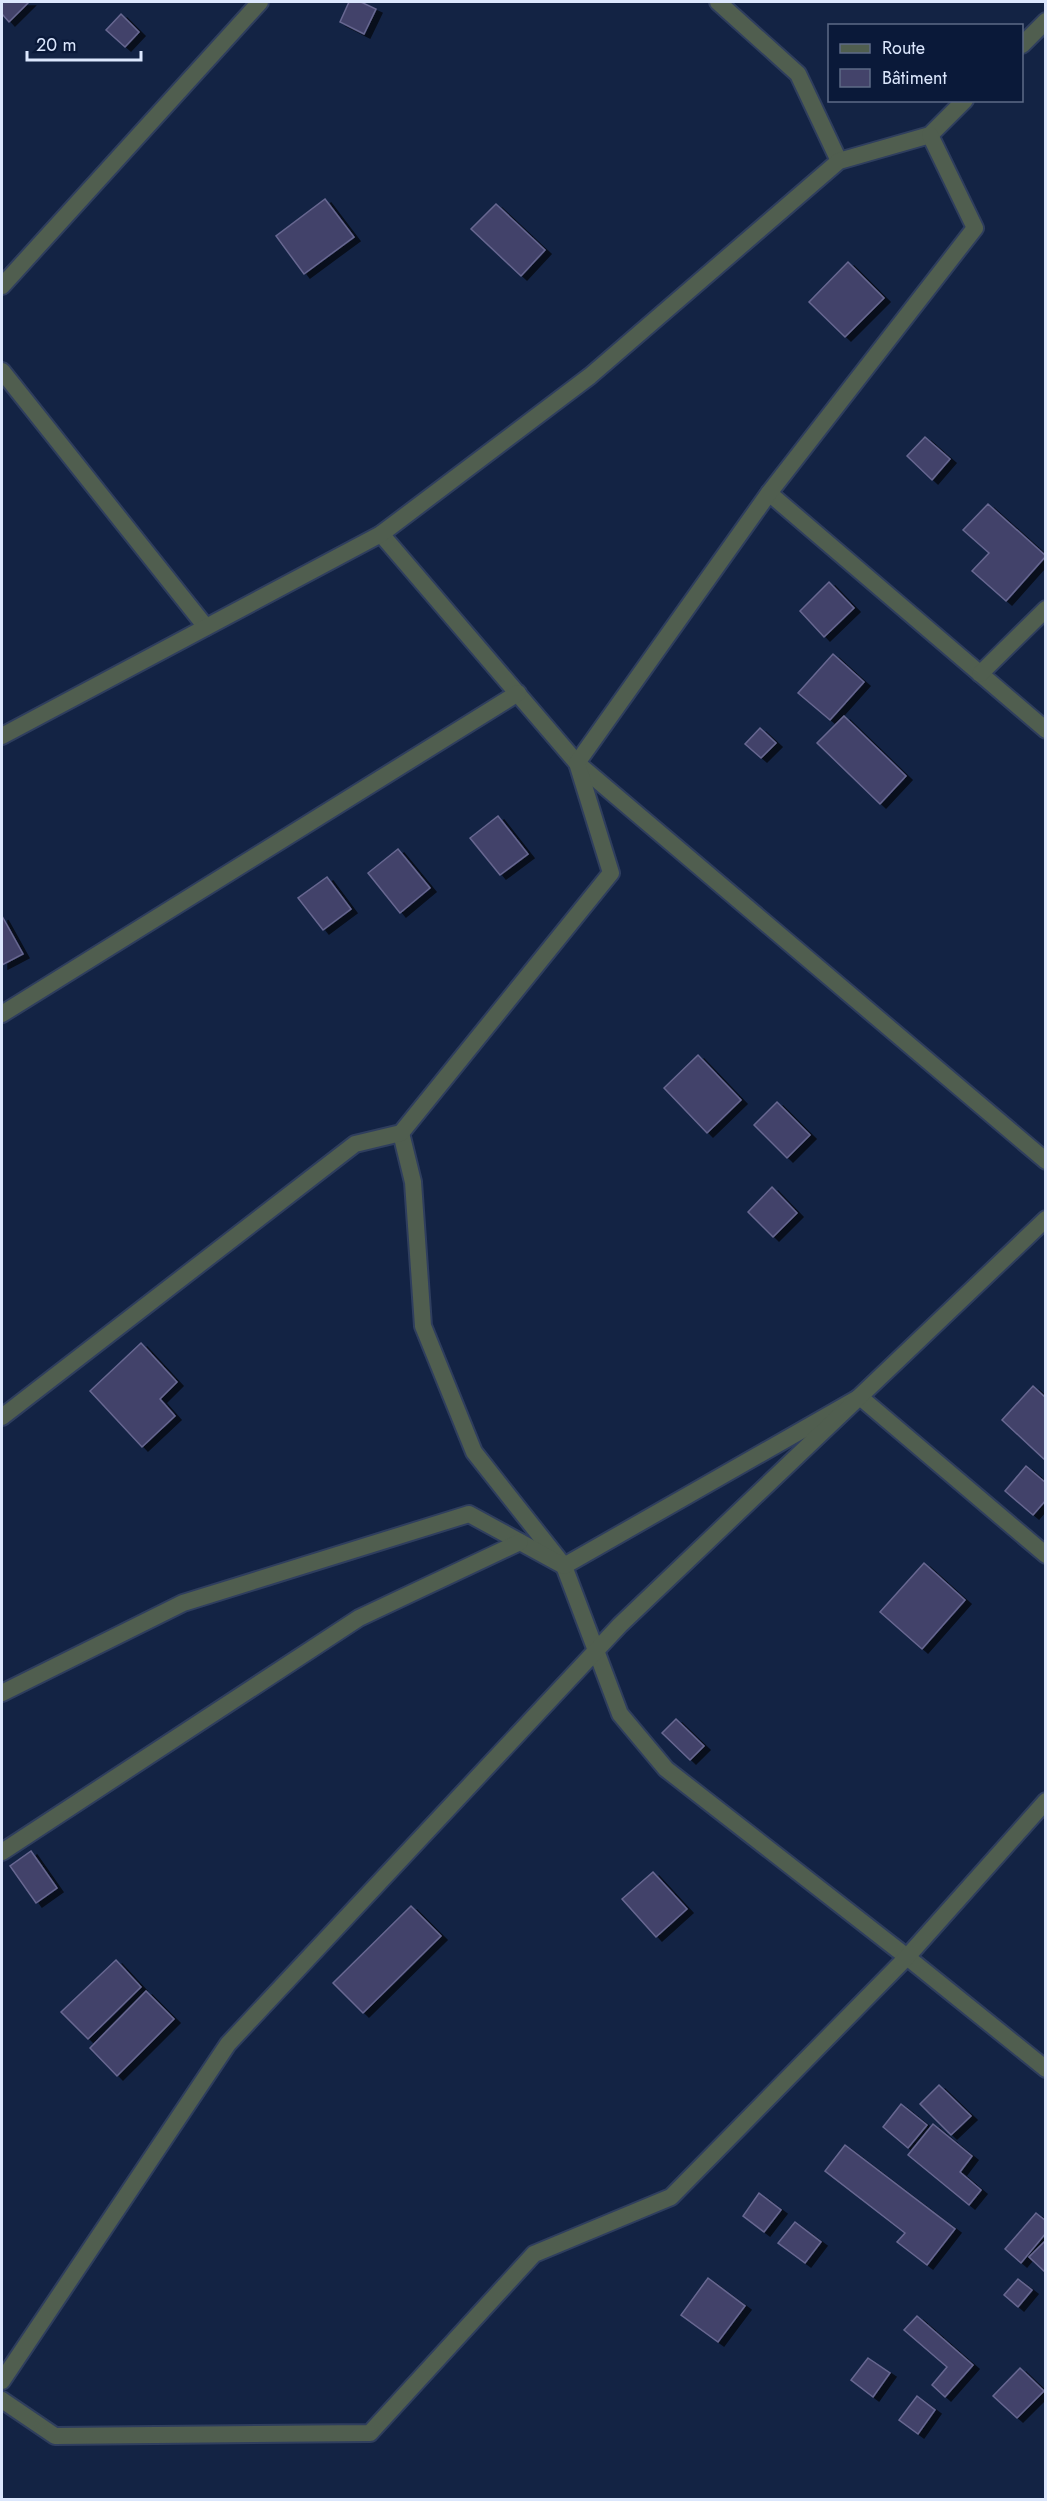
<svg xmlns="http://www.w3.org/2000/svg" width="1047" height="2501" font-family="Jost,sans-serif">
	<defs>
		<filter id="shadow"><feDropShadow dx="6" dy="4" stdDeviation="0" flood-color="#0009"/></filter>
	</defs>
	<rect width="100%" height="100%" fill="#132344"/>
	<g fill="#43436a" stroke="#676791" stroke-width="1.5" filter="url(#shadow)">
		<path d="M2 2H29L9 22 2 14Z"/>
		<path d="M349 2H361L376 9 364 34 340 22Z"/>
		<path d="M121 14 139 32 125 47 106 30Z"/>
		<path d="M325 199 354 237 304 274 276 236Z"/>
		<path d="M496 204 545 250 521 276 471 229Z"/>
		<path d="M848 262 884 298 845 337 809 302Z"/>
		<path d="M925 437 950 459 932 480 907 456Z"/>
		<path d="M988 504 1046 556 1006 601 972 571 989 553 963 530Z"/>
		<path d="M829 582 854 608 824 637 800 611Z"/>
		<path d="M833 654 864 682 830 720 798 693Z"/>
		<path d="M844 716 906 776 880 804 817 743Z"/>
		<path d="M760 728 776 743 761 758 745 744Z"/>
		<path d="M498 816 528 854 500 875 470 838Z"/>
		<path d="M398 849 430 888 400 913 368 873Z"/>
		<path d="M327 877 351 909 323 930 298 898Z"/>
		<path d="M2 916 23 954 2 965Z"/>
		<path d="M698 1055 741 1100 707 1133 664 1088Z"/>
		<path d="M777 1102 810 1135 787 1158 754 1125Z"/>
		<path d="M772 1187 797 1213 773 1237 748 1212Z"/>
		<path d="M141 1343 177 1382 160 1399 175 1416 142 1447 90 1391Z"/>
		<path d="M1033 1386 1046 1398V1461L1002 1420Z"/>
		<path d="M1026 1466 1046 1483V1500L1033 1515 1005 1491Z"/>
		<path d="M924 1563 965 1600 922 1649 880 1612Z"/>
		<path d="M676 1719 704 1746 690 1760 662 1733Z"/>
		<path d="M31 1851 57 1888 36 1903 10 1866Z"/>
		<path d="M653 1872 687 1909 656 1937 622 1899Z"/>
		<path d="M411 1906 441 1936 363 2013 333 1983Z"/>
		<path d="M116 1960 141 1987 88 2039 61 2012Z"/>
		<path d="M146 1991 174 2019 117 2076 90 2048Z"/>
		<path d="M939 2085 971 2116 951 2135 920 2104Z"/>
		<path d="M901 2104 927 2125 908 2148 883 2127Z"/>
		<path d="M933 2124 972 2156 960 2172 981 2190 969 2205 908 2155Z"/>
		<path d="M845 2145 955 2229 927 2265 897 2242 905 2233 825 2171Z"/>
		<path d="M759 2193 781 2210 764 2232 743 2216Z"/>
		<path d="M1036 2213 1046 2221V2233L1021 2263 1005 2249Z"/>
		<path d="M795 2222 821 2242 805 2263 778 2243Z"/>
		<path d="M1046 2240V2273L1029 2257Z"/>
		<path d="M708 2278 745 2306 718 2342 681 2315Z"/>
		<path d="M1018 2279 1032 2290 1018 2307 1004 2295Z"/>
		<path d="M917 2316 973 2365 945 2397 932 2385 947 2367 904 2330Z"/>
		<path d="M868 2358 890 2373 873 2397 851 2380Z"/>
		<path d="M1020 2368 1044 2391 1017 2418 993 2396Z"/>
		<path d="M917 2396 935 2410 918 2434 899 2420Z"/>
	</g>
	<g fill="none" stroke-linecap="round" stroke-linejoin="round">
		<defs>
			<g id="minor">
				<path d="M718 2 798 74 839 161"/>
				<path d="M1022 45 1046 21"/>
				<path d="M2 286 260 2"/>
				<path d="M2 371 206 627"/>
				<path d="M769 493 1046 730"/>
				<path d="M381 534 577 763 1046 1161"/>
				<path d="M980 674 1046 609"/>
				<path d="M2 736 381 534 590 376 839 161 930 135 965 100"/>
				<path d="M2 1014 518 693"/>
				<path d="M401 1133 413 1182 423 1326 474 1452 564 1566 620 1714 666 1769 907 1957 1046 2069"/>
				<path d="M2 1417 355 1144 401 1133 611 873 577 763 769 493 975 228 930 135"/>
				<path d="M2 1693 183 1603 469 1514 564 1566 860 1397 1046 1555"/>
				<path d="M2 1852 359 1618 520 1542"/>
				<path d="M2 2381 228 2044 620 1625 1046 1219"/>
				<path d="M2 2400 55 2436 370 2433 534 2254 671 2197 907 1957 1046 1801"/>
			</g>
		</defs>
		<use href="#minor" stroke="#2f3e5e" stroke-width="20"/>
		<use href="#minor" stroke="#505e4f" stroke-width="16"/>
	</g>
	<rect width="1047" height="2501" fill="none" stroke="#dce7fd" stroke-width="6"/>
	<rect x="828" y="24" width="195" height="78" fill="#0a1939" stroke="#5e6b87" stroke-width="1.5"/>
	<rect x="840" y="44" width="30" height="9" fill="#505e4f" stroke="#5e6b87" stroke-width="1.5"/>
	<text x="882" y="54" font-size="18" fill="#dce7fd">Route</text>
	<rect x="840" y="69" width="30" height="18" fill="#43436a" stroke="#5e6b87" stroke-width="1.5"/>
	<text x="882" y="84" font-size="18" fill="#dce7fd">Bâtiment</text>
	<path d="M27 51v9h114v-9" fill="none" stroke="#dce7fd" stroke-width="3"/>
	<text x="36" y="51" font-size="18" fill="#dce7fd" stroke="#0a1939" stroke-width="4.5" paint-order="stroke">20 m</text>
</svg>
